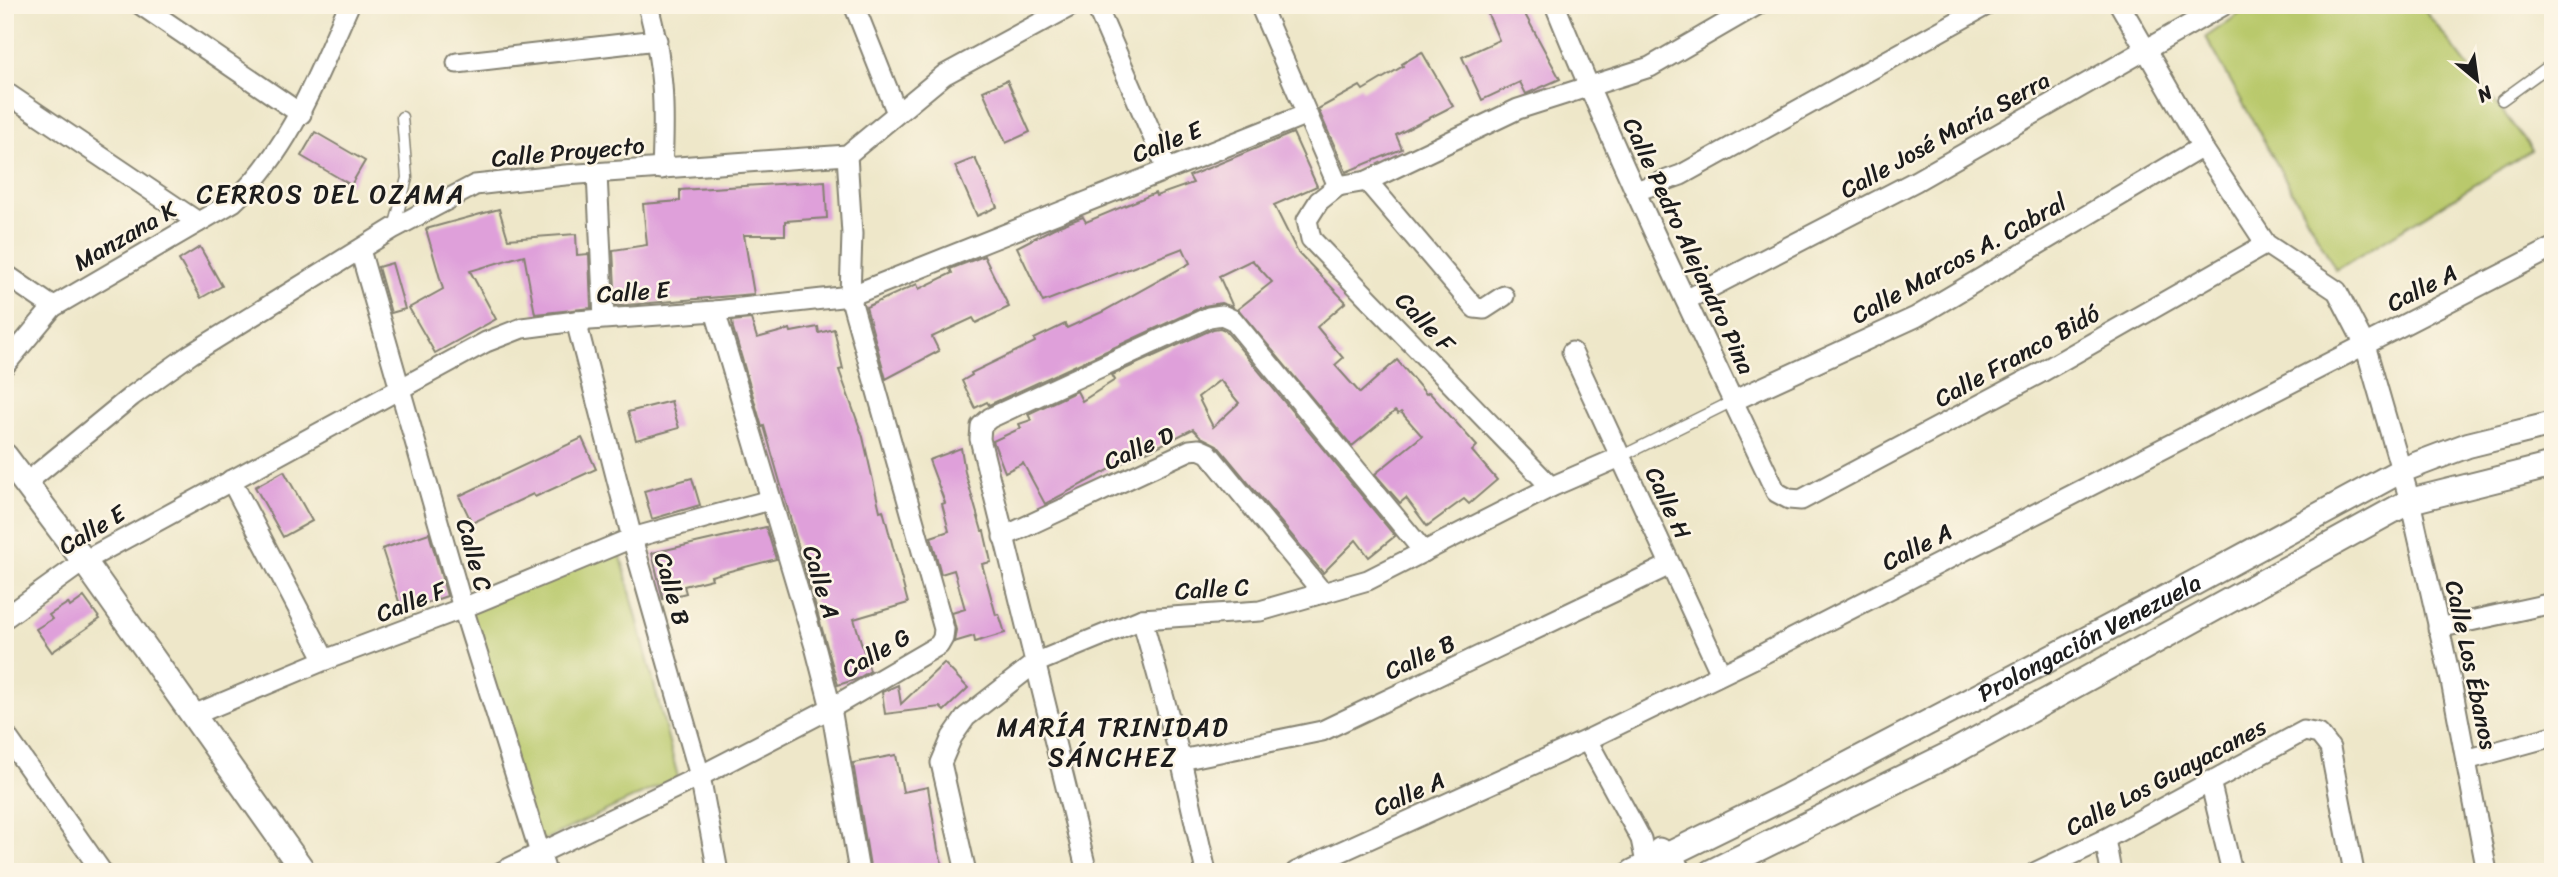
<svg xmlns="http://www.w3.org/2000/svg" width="2558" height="877" font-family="Sriracha,sans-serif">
	<rect width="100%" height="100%" fill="#fcf5e5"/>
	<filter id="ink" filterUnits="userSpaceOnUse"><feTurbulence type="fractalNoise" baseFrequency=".0143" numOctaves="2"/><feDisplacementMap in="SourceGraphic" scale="14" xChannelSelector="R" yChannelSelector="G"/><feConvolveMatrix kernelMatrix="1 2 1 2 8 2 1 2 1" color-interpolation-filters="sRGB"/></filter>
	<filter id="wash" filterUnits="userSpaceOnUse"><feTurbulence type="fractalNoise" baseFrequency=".00686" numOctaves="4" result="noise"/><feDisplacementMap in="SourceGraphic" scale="28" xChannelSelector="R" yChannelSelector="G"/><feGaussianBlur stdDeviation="1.57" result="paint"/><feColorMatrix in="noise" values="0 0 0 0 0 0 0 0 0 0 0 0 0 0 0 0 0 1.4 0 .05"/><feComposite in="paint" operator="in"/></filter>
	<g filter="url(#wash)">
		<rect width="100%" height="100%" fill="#eee7c9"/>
		<g fill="#b9c96c" stroke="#6a7244" stroke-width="2">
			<path d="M2252 5H2421L2532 150 2336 270 2206 37Z"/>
			<path d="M618 545 678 777 527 848 462 614Z"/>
		</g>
		<g id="blocks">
			<g fill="#dfa0da" fill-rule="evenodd">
				<path d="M1484 5H1520L1560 79 1526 94 1520 82 1482 100 1462 57 1499 40Z"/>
				<path d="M1422 52 1453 106 1396 135 1402 149 1346 172 1318 109 1360 86 1363 90 1403 66 1402 64Z"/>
				<path d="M1007 80 1030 132 1006 143 983 91Z"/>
				<path d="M315 132 365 161 351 185 301 156Z"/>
				<path d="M1293 133 1317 186 1274 205 1297 251 1346 302 1317 327 1343 358 1335 365 1360 393 1397 360 1426 394 1429 392 1477 446 1472 451 1497 480 1469 504 1464 499 1427 526 1406 498 1400 503 1375 474 1422 436 1401 412 1398 414 1395 411 1352 446 1238 309 1272 282 1252 260 1219 276 1233 307 1221 303 1204 306 989 405 987 402 975 408 962 381 972 375 971 373 1035 342 1034 339 1065 324 1067 328 1102 312 1190 263 1183 248 1043 302 1017 247 1054 228 1083 217 1086 222 1155 193 1156 196 1193 183 1189 176Z"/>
				<path d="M975 158 997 207 977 216 955 166Z"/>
				<path d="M825 181 827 218 785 221V235H744L754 294 616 306 613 250 647 245 643 204 680 201V190Z"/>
				<path d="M499 209 508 239 576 234 577 255 589 254 591 308 535 314 524 255 470 271 496 319 435 353 409 308 443 289 426 229Z"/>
				<path d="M200 247 222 286 201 298 179 260Z"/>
				<path d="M984 256 1009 307 976 323 973 318 932 337 939 351 886 379 866 307 917 284 919 289 952 273 950 269Z"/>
				<path d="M392 263 405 309 391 313 378 267Z"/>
				<path d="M751 319 757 338 790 329 791 332 818 327 819 333 834 329 843 369 839 370 863 437 880 511 883 510 908 603 854 619 870 671 857 679 838 685 764 426 762 427 733 328 732 321Z"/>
				<path d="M1220 328 1225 330 1395 536 1369 557 1356 540 1323 573 1217 445 1201 437 1193 429 1147 452 1146 450 1045 504 1023 463 1005 472 993 441 1021 428 1019 424 1031 420 1028 414 1077 391 1082 401 1115 380 1112 375 1213 329ZM1220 380 1239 403 1213 427 1198 397Z"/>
				<path d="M671 401 679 428 636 440 628 412Z"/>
				<path d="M582 438 596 469 535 497 533 494 472 523 459 496Z"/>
				<path d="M961 448 965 472 982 531H984L991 562 982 564 996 615 999 614 1005 633 975 642 974 636 954 642 956 630 952 613 965 609 954 570 941 574 931 537 949 531 942 504 945 503 929 460Z"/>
				<path d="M284 471 312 521 283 537 255 487Z"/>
				<path d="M692 478 700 505 652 519 644 491Z"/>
				<path d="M766 527 776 559 711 576 712 579 684 586 686 593 663 599 652 553Z"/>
				<path d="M429 533 447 596 402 611 382 549Z"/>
				<path d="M84 597 100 619 52 652 36 629 52 619 49 615 68 603 70 607Z"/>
				<path d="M944 663 968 688 944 711 940 707 885 714 882 692 898 685 901 704Z"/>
				<path d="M896 755 903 792 928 787 938 850 945 872H871L853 763Z"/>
			</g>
		</g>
	</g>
	<g filter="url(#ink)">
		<use href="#blocks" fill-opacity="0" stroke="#858272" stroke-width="2"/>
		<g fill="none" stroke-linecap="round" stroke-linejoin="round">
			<defs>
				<g id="service">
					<path d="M2428 6V5"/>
					<path d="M2502 100 2553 63"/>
					<path d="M394 228 407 178 402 117"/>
					<path d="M1620 457 1733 401"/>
				</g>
				<g id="minor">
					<path d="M141 5 301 114"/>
					<path d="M648 5C664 66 665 107 662 169"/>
					<path d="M854 5 897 113"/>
					<path d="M1096 5 1167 169"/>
					<path d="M1260 5 1338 186"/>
					<path d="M1555 5C1622 170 1700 331 1776 492L1789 499 1801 500 2040 373 2266 244"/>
					<path d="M2120 5 2202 147 2266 244 2337 291 2365 345 2410 501 2451 681 2487 872"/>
					<path d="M457 63 657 40"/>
					<path d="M5 92 198 222"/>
					<path d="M597 174 604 318"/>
					<path d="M1367 181 1475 308 1484 309 1504 296"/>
					<path d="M1338 186 1367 181 1518 109 1650 67 1757 5"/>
					<path d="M1338 186 1319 201 1307 220 1311 239 1551 487"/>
					<path d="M1636 191 1681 175 1987 5"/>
					<path d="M360 250 463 608 546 872"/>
					<path d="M5 274 53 307"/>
					<path d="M1686 300 1916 181 2224 5"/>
					<path d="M715 311 816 650 831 708 859 872"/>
					<path d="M576 321 632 538 700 776 718 872"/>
					<path d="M1572 352 1721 674"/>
					<path d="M5 365 53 307 233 202C289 153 319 72 349 5"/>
					<path d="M1733 401 1916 317 2202 147"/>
					<path d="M231 480 325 660"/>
					<path d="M26 483 132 396 191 354 394 228 475 185 565 175 847 155 944 75 1073 5"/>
					<path d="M1003 537 1190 450 1199 449 1208 453 1323 593"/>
					<path d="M5 618 84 561 486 342 522 328 576 321 715 311 850 296 1307 114"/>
					<path d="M1142 619 1181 760 1206 872"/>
					<path d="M2438 628 2553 603"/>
					<path d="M191 716 325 660 463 608 632 538 770 500"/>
					<path d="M5 734 102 872"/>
					<path d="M1587 740 1641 839 1648 872"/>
					<path d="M1181 760 1322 731 1670 565"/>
					<path d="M2466 760 2553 736"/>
					<path d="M2210 781 2232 872"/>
					<path d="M2105 839 2111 872"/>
					<path d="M1659 848 1672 854 1681 872"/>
					<path d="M501 872 700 776 831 708 939 645 943 638 944 629 850 296 852 234 847 155"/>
					<path d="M966 872 941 763 952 737 966 717 1035 663 1142 619 1260 611 1368 580 1551 487 1620 457"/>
					<path d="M1087 872 980 439 981 426 990 418 1209 317 1222 315 1233 320 1424 552"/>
					<path d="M1296 872 1587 740 1755 658 2553 248"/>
					<path d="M2036 872 2105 839 2304 731 2319 734 2330 748 2354 872"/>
				</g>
				<g id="tertiary">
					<path d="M5 456 84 561 304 872"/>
					<path id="s1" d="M1633 872 1788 796 2192 584 2402 470 2468 445 2553 424"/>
					<path d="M1711 872 1952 753 2410 501 2553 465"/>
				</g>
			</defs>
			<use href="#service" stroke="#858272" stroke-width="13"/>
			<use href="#minor" stroke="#858272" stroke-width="23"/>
			<use href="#tertiary" stroke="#858272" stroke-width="28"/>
			<use href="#service" stroke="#fff" stroke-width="10"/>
			<use href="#minor" stroke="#fff" stroke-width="19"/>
			<use href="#tertiary" stroke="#fff" stroke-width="24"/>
		</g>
	</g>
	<g text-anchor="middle" stroke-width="5" stroke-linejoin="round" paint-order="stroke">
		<g font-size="24" fill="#1c1c1c" stroke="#fcf5e5">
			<text transform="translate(1945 135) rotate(-29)" y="8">Calle José María Serra</text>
			<text transform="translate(1167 142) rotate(-22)" y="8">Calle E</text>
			<text transform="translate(568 152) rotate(-5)" y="8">Calle Proyecto</text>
			<text transform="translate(125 236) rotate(-30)" y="8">Manzana K</text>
			<text transform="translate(1689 246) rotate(65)" y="8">Calle Pedro Alejandro Pina</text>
			<text transform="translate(1959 259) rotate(-29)" y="8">Calle Marcos A. Cabral</text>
			<text transform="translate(2422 288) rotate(-27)" y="8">Calle A</text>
			<text transform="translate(633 292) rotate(-4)" y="8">Calle E</text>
			<text transform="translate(1425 322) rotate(46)" y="8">Calle F</text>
			<text transform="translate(2017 356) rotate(-29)" y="8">Calle Franco Bidó</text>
			<text transform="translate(1139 448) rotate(-24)" y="8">Calle D</text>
			<text transform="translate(1668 503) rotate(65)" y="8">Calle H</text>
			<text transform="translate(92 530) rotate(-31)" y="8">Calle E</text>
			<text transform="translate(1917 547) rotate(-27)" y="8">Calle A</text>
			<text transform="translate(474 555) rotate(74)" y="8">Calle C</text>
			<text transform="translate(821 582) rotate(73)" y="8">Calle A</text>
			<text transform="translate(672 589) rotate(74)" y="8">Calle B</text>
			<text transform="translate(1212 589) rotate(-4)" y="8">Calle C</text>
			<text transform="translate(411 602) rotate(-21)" y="8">Calle F</text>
			<text dy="8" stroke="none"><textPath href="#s1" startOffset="513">Prolongación Venezuela</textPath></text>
			<text transform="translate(876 653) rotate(-30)" y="8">Calle G</text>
			<text transform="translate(1420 657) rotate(-25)" y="8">Calle B</text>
			<text transform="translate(2471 665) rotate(78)" y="8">Calle Los Ébanos</text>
			<text transform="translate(2166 777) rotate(-28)" y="8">Calle Los Guayacanes</text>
			<text transform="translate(1409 794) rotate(-24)" y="8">Calle A</text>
		</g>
		<g font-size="26" letter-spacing="2" fill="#1c1c1c" stroke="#fcf5e5">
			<text x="331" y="203">CERROS DEL OZAMA</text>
			<text x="1113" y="736">MARÍA TRINIDAD<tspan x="1113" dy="30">SÁNCHEZ</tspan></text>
		</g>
	</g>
	<rect width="2558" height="877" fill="none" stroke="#fcf5e5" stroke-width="28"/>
	<g transform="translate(2477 80) rotate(151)" stroke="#fcf5e5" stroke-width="5" paint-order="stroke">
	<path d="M0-5L12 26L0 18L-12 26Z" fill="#1c1c1c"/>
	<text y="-10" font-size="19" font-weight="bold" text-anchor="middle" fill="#1c1c1c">N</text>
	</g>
</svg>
